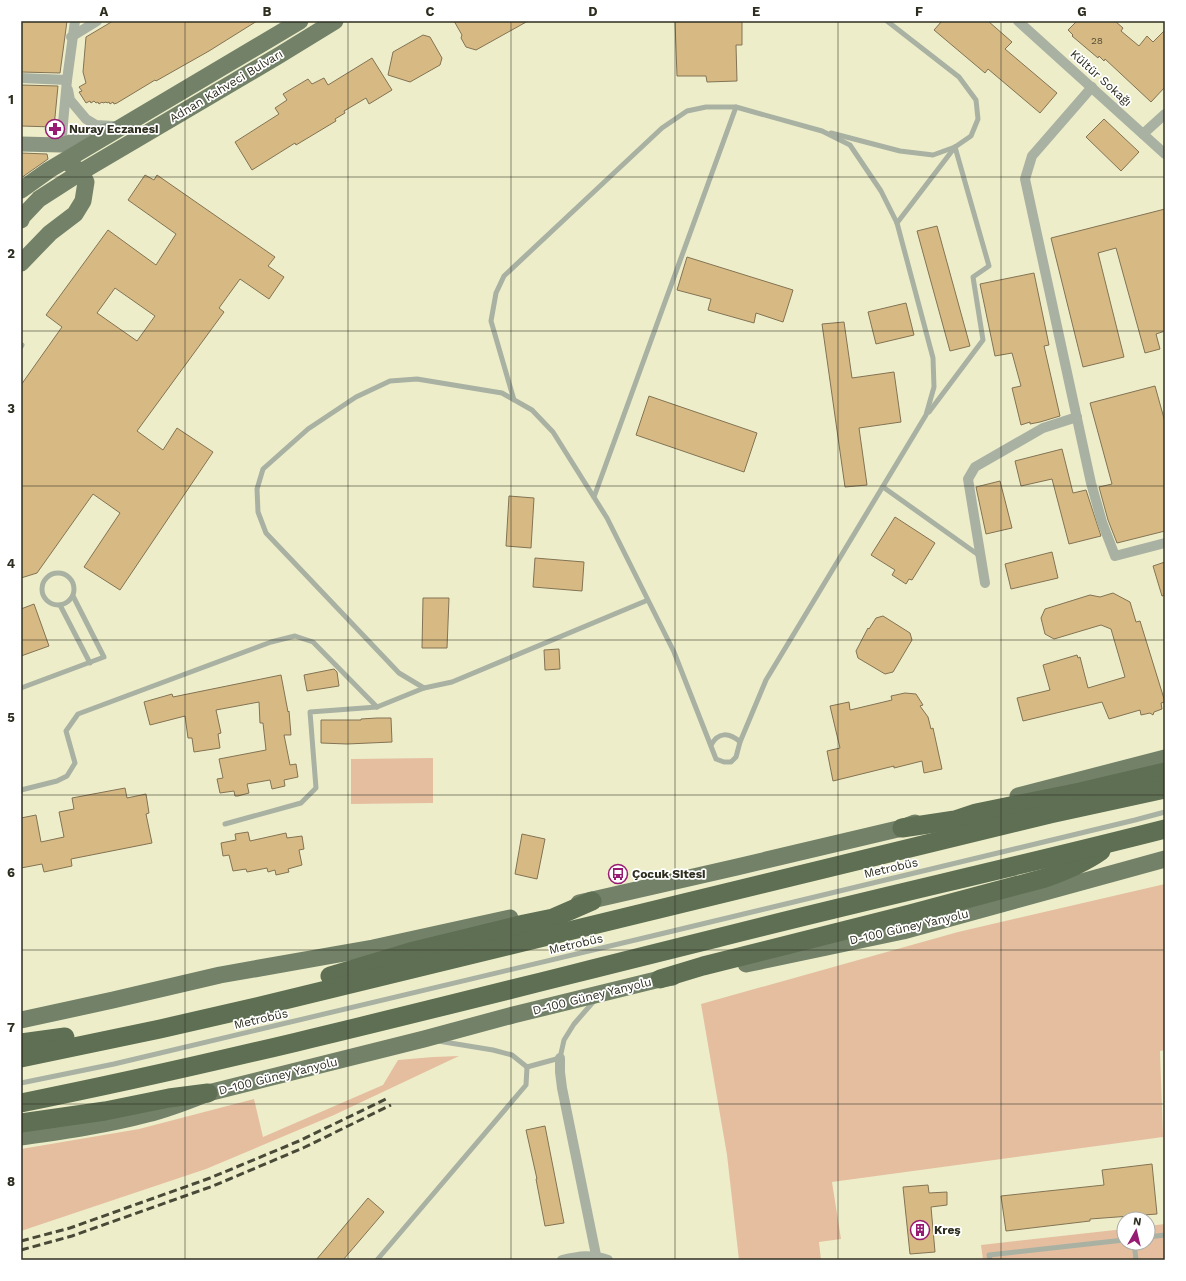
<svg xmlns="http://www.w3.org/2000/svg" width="1186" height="1281" font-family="'Work Sans',sans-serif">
	<rect width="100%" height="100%" fill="#edeec9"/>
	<g fill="#e5bea0">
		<path d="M433 758V803L351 804V759Z"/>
		<path d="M1165 884V1050L1160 1051 1163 1137 832 1182 841 1239 819 1242 821 1260H739L727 1155 701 1004 958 932Z"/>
		<path d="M459 1056 334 1115 206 1169 21 1231V1149L139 1129 254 1099 263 1137 383 1085 398 1060 433 1057Z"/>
		<path d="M1165 1224V1260H983L981 1245 1124 1229V1243H1148V1226Z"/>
	</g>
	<g fill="#d7ba83" stroke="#837354" fill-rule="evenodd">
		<path d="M21 21H67L60 73 21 72Z"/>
		<path d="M113 21H257L209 51 156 81 155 80 117 103 114 104 113 102 110 104 109 102 107 103 106 102 103 103 102 102 99 104 98 102 96 103 94 101 91 103 90 101 86 103 79 92 82 91 79 87 86 83 83 72 86 37Z"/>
		<path d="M454 21H528L476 50 466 47 461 38 462 35Z"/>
		<path d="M675 21H742V45H736L737 81 707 82 706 76H677Z"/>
		<path d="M942 21H988L1012 42 1005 49 1057 93 1040 113 988 69 985 73 934 30Z"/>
		<path d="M1077 21H1115L1123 28 1121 31 1139 46 1147 36 1153 42 1165 30V87L1151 102 1105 59 1104 61 1099 56 1098 58 1072 36 1073 35 1068 30Z"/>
		<path d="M423 35 430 37 442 58 440 65 410 82 388 75 393 52Z"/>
		<path d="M372 58 392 90 369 104 366 98 344 111 345 113 335 119 336 121 296 145 295 143 252 170 235 142 279 114 275 108 287 100 283 94 308 79 312 84 324 78 328 85Z"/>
		<path d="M21 85 58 86 54 127 21 126Z"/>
		<path d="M1104 119 1139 152 1121 171 1086 137Z"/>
		<path d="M21 153 47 154 48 159 21 178Z"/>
		<path d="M145 175 154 180 157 175 275 257 268 266 284 277 269 299 240 279 219 308 224 312 137 431 163 450 177 428 213 452 120 590 84 567 120 513 93 494 37 573 21 578V385L62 327 46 315 108 230 156 265 176 234 128 200ZM115 288 155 316 137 341 97 313Z"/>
		<path d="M1165 209V331L1156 334 1160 349 1145 353 1116 248 1098 253 1124 357 1083 367 1051 238Z"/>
		<path d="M937 226 970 346 950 351 917 231Z"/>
		<path d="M687 257 793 290 783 322 756 313 754 323 708 310 711 299 677 290Z"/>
		<path d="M1034 273 1049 345 1044 346 1060 416 1040 422 1030 424V422L1021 425 1012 388 1021 386 1012 353 995 356 980 284Z"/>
		<path d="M906 303 914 335 876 344 868 312Z"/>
		<path d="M844 322 852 378 894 372 901 422 859 428 867 485 845 487 822 324Z"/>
		<path d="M1155 386 1165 422V531L1117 543 1108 520 1099 487 1112 484 1090 403Z"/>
		<path d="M649 396 757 433 744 472 636 435Z"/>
		<path d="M1062 449 1073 493 1086 490 1101 536 1069 544 1052 479 1021 486 1015 461Z"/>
		<path d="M1000 481 1012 528 986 534 976 487Z"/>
		<path d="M509 496 534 498 531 548 506 546Z"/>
		<path d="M895 517 935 543 912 580 909 579 906 584 892 575 895 570 871 555Z"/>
		<path d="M1052 552 1058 578 1011 589 1005 564Z"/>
		<path d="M535 558 584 562 582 591 533 587Z"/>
		<path d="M1165 562V595L1162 596 1153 566Z"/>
		<path d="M1113 593 1130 602 1136 622 1140 621 1165 702 1161 703 1162 709 1154 712 1153 715 1150 713 1141 715 1140 710 1109 719 1102 702 1023 721 1017 698 1050 690 1043 665 1077 655 1078 658 1080 657 1088 688 1125 677 1111 629 1101 625 1054 639 1045 634 1041 618 1045 609 1090 595 1100 597Z"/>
		<path d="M423 598H449L447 648H422Z"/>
		<path d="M34 604 49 646 21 656V609Z"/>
		<path d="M883 616 910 633 912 640 893 672 885 674 858 658 856 651 868 628 869 629 876 618Z"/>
		<path d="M559 649 560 669 545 670 544 650Z"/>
		<path d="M334 669 337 672 339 686 307 691 304 675Z"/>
		<path d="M281 675 288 712 289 711 291 735H284L290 765 296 764 298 777 284 780 285 786 272 789 270 780 247 784 249 793 238 796H235L234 791 220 793 217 779 223 778 219 759 266 750 263 723H260L259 702 216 710 221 733 218 734 220 748 194 752 192 738H188L185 716 150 725 144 702 172 694 173 697Z"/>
		<path d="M905 693 916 694 923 705 920 706 928 717 931 729 933 728 942 769 924 773 922 761 894 768V766L833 781 827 751 840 748 830 706 849 702 850 710 892 700 891 696Z"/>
		<path d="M377 718H391L392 742 347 744 321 743V720H361V719Z"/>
		<path d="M125 788 127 798 146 794 149 813 146 814 152 843 71 859 72 866 44 872 42 864 21 868V818L36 815 41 842 64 837 59 812 74 809 72 798Z"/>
		<path d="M248 832 250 841 286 833 287 838 302 836 304 849 299 850 302 865 288 869 289 872 276 875 275 870 268 872 267 868 247 872 246 869 233 871 229 855 223 856 221 843 236 840 235 834Z"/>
		<path d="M522 834 545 839 537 879 515 874Z"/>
		<path d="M545 1126 564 1223 545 1226 536 1179H537L526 1130Z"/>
		<path d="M1152 1164 1157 1214 1090 1219V1221L1006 1231 1001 1196 1104 1185 1102 1170Z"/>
		<path d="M928 1185 929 1193 947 1192V1205L931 1207 935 1252 910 1254 903 1187Z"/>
		<path d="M368 1198 384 1212 343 1260H316Z"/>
	</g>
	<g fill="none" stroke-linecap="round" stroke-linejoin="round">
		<g stroke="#a9b1a3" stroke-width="5">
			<path d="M831 133 900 151 933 155 955 147 971 136 978 119 976 100 959 77 887 21"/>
			<path d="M897 223 955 147"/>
			<path d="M21 347 22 345"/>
			<path d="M514 400 491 321 496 293 504 276 662 128 687 111 706 107H736L822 131 850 145 881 191 897 223 933 358 934 387 926 415 766 680 740 742 736 757 731 762H724L716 759 674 652 607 518 553 432 532 410 502 393 417 379 390 381 356 397 308 429 263 469 257 489 258 512 266 533 399 673 424 688 452 682 648 600"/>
			<path d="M929 412 983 340 973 277 989 266 955 147"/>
			<path d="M883 487 980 556"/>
			<path d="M594 497 736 107"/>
			<circle cx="58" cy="589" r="16"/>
			<path d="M60 605 90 663"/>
			<path d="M21 688 104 657 73 596"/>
			<path d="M711 745C718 732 729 732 740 742"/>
			<path d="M21 790 57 781 67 776 75 763 66 731 78 714 271 642 295 636 313 642 377 707"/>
			<path d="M225 824 301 803 316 788 310 712 377 707 424 688"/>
			<path d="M438 1041 493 1050 512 1055 527 1067"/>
			<path d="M527 1067 560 1058 564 1040 574 1024 594 1001"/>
			<path d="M21 1083 114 1064 652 936 1135 820 1165 812"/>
			<path d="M1148 1237 1165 1235"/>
			<path d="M1134 1243 1136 1260"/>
			<path d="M377 1260 526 1085 527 1067"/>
			<path d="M990 1260 989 1255 1124 1240"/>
		</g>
		<g stroke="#a9b1a3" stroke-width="10">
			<path d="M1018 21 1165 154"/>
			<path d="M71 37 97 21"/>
			<path d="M21 78 67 80"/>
			<path d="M1092 87 1032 156 1025 179 1091 483 1102 522 1115 556 1165 543"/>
			<path d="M68 90 70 100 86 119 96 125 113 126"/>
			<path d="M1143 134 1165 114"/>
			<path d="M61 145 67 80 75 21"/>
			<path d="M985 583 968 479 975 467 1043 428 1077 417"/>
			<path d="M560 1058V1072L562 1088 597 1260"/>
			<path d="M562 1260C579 1256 592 1254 608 1260"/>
		</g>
		<path stroke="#899581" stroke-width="15" d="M21 144 61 145 109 130"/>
		<g stroke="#728168" stroke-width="17">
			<path d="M21 190 49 170 300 21"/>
			<path d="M21 220 22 217 39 199 81 172 278 56 335 21"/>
			<path d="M21 263 50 233 75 214 83 201 86 182 81 172 71 165"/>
			<path d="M1018 796 1165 758"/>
			<path d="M579 903 737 867 902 828 915 823"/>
			<path d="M746 964 903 931 1165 859"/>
			<path d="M21 1020 113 1000 220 975 373 948 510 918"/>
			<path d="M21 1137C63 1131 106 1125 147 1114 168 1109 188 1101 208 1093L424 1039 513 1015 660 979 673 977"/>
		</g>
		<g stroke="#5e6f53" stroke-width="19">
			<path d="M902 828 955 820 976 813 1080 792 1165 772"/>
			<path d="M330 976 410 952 524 924 553 918 592 901"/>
			<path d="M660 979 703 966 910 914 1045 878C1065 871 1084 863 1101 851"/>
			<path d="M21 1043 65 1037"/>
			<path d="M21 1058 160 1029 256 1007 1050 814 1165 789"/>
			<path d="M21 1103C255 1056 486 995 717 938 866 900 1016 867 1165 829"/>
			<path d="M21 1123 105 1111 169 1098 208 1093"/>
		</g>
		<g stroke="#494938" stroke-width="3" stroke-dasharray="8 4" stroke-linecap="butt">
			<path d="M21 1241 70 1228 210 1178 299 1141 388 1098"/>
			<path d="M21 1250 72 1236 213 1186 303 1148 391 1105"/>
		</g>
	</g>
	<path fill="none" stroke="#2e2e20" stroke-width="1" stroke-opacity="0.55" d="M185 21V1260M348 21V1260M511 21V1260M675 21V1260M838 21V1260M1001 21V1260M21 177H1165M21 331H1165M21 486H1165M21 640H1165M21 795H1165M21 950H1165M21 1104H1165"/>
	<defs>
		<symbol id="pharmacy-ring" viewBox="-11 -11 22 22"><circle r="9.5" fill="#fff" stroke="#981b73" stroke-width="1.5"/><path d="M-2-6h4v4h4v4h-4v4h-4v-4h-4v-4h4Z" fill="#981b73"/></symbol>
		<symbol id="bus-ring" viewBox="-11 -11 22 22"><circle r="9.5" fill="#fff" stroke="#981b73" stroke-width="1.5"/><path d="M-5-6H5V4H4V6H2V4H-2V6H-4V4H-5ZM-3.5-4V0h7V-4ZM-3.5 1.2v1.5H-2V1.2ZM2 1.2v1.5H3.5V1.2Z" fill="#981b73"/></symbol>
		<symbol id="building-ring" viewBox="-11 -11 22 22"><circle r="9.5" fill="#fff" stroke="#981b73" stroke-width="1.5"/><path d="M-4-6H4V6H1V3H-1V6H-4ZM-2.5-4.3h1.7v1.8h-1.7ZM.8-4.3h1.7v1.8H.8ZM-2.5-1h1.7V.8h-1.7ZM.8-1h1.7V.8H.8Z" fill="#981b73"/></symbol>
	</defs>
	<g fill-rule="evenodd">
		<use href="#pharmacy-ring" x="44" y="118" width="22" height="22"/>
		<use href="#bus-ring" x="607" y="863" width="22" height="22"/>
		<use href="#building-ring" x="909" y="1219" width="22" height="22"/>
	</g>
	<g text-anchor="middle" stroke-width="3.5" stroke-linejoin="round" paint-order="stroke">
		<g font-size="10" fill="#585139">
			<text x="1097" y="44">28</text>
		</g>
		<g font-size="12" fill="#2e2e20" stroke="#fff">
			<text transform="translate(1101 78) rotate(42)" y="4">Kültür Sokağı</text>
			<text transform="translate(226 86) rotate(-31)" y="4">Adnan Kahveci Bulvarı</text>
			<text transform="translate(891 868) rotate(-13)" y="4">Metrobüs</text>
			<text transform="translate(909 927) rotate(-13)" y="4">D-100 Güney Yanyolu</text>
			<text transform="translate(576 944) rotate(-13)" y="4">Metrobüs</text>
			<text transform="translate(592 996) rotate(-14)" y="4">D-100 Güney Yanyolu</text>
			<text transform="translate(261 1019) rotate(-13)" y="4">Metrobüs</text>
			<text transform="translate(278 1076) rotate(-14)" y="4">D-100 Güney Yanyolu</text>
		</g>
		<g font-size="12" font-weight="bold" fill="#2e2e20" stroke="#fff" text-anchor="start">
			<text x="69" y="133">Nuray Eczanesi</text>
			<text x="632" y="878">Çocuk Sitesi</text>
			<text x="934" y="1234">Kreş</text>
		</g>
	</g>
	<rect width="1186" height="1281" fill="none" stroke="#ffffff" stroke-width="44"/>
	<g transform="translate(1136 1231) rotate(8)"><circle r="19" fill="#ffffff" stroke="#ababa6"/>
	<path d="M0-3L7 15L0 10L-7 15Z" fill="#981b73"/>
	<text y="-6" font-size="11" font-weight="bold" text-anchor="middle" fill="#2e2e20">N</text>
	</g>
	<rect x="22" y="22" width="1142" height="1237" fill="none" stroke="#2e2e20" stroke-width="1.5"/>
	<g font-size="13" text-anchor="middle" font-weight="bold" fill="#2e2e20">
		<text x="104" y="16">A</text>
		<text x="267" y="16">B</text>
		<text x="430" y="16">C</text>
		<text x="593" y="16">D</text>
		<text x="756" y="16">E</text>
		<text x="919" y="16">F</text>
		<text x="1082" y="16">G</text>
		<text x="11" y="104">1</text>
		<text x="11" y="258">2</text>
		<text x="11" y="413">3</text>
		<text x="11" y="568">4</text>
		<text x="11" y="722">5</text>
		<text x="11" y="877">6</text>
		<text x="11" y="1032">7</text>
		<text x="11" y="1186">8</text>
	</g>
</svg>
